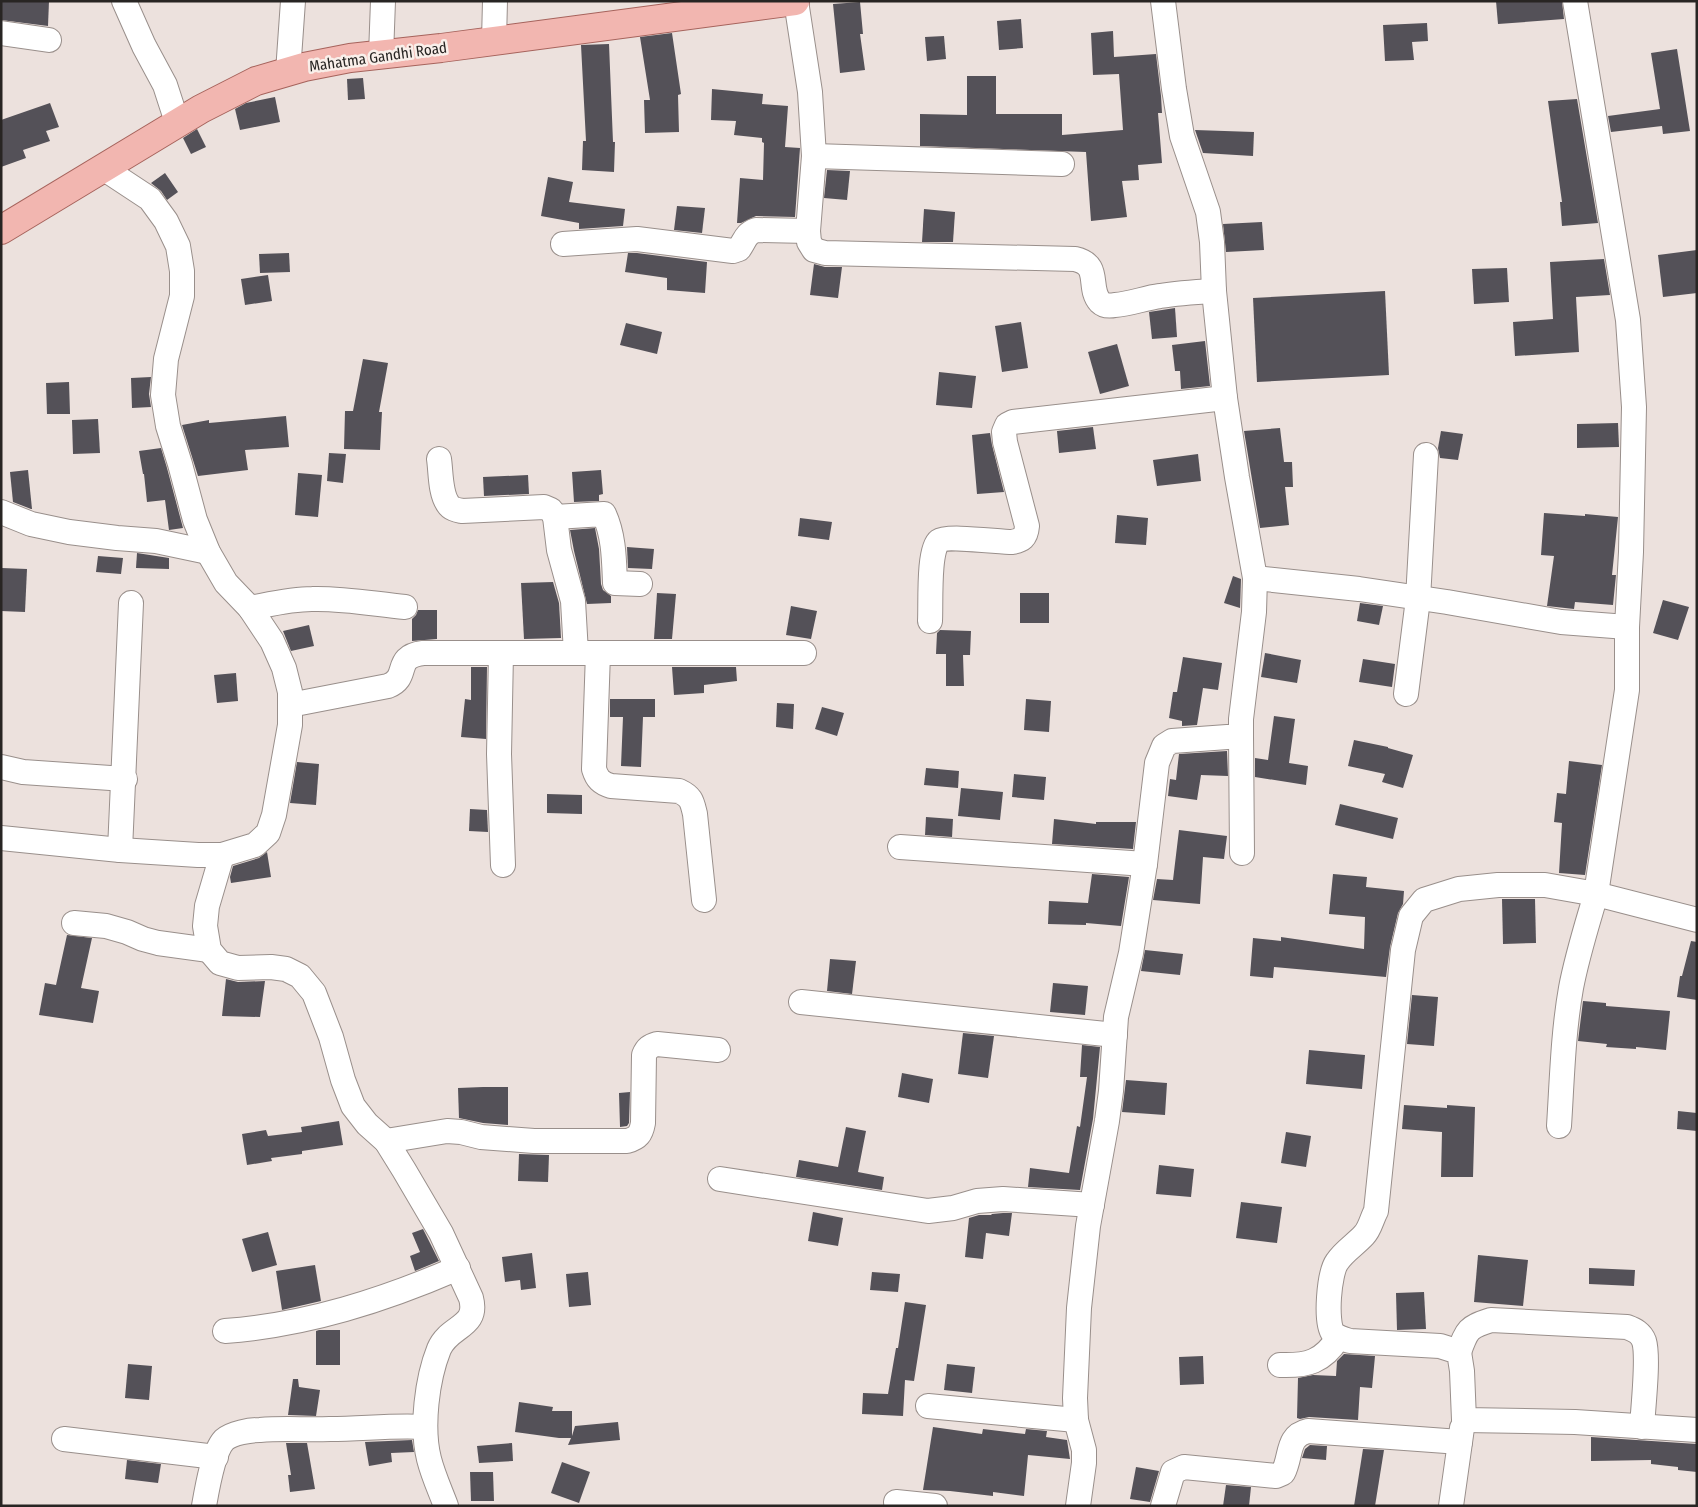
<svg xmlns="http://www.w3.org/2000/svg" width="1698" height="1507" font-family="'Fira Sans Condensed',sans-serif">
	<rect width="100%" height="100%" fill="#ece1dd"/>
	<g fill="#545158">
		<path d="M1 1H49L48 26 1 20Z"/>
		<path d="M1496 1H1562L1564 19 1498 24Z"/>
		<path d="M860 2 863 34H860L865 70 840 73 833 4Z"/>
		<path d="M1021 19 1023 48 999 50 997 21Z"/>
		<path d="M1427 23 1428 41 1412 42 1414 60 1385 61 1383 25Z"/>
		<path d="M1113 31 1114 57 1156 54 1161 96 1162 113H1158L1162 163 1138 165 1139 180 1122 181 1127 217 1091 221 1086 152 920 146V114L967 115V76H996V114H1062V135L1123 130 1119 74 1093 75 1091 33Z"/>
		<path d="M672 33 681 94 678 95 679 132 645 133 644 100H650L640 37Z"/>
		<path d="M944 36 946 59 927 61 925 37Z"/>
		<path d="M609 44 613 142H615L614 172 582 170 583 141H586L581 45Z"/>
		<path d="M1677 49 1690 131 1663 134 1662 126 1611 132 1608 116 1660 109 1651 53Z"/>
		<path d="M363 78 365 99 348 100 347 79Z"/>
		<path d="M712 89 763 94 762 104 788 106 785 147 800 148 795 217 756 216 741 223H737L740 178 763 180 764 143 762 142V138L734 135 736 121 711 120Z"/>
		<path d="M275 97 280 122 240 130 235 109 246 103Z"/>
		<path d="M1577 99 1598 223 1562 226 1560 202H1562L1548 101Z"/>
		<path d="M50 103 59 127 46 131 50 141 23 150 26 158 1 167V120Z"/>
		<path d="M197 129 206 147 191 154 183 138Z"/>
		<path d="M1195 130 1254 132 1253 156 1203 153Z"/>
		<path d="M827 170 850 171 847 200 824 198Z"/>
		<path d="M165 173 178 192 167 200 161 191 151 183Z"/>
		<path d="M548 177 573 182 569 202 625 209 623 226 579 229V223L541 216Z"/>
		<path d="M677 206 705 208 702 233 674 230Z"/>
		<path d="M924 209 955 212 953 242H922Z"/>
		<path d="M1262 222 1264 250 1226 252 1223 224Z"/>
		<path d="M1697 250V293L1663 297 1658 255Z"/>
		<path d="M289 253 290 272 260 273 259 254Z"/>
		<path d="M628 253H637L707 262 705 293 667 290V278L625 272Z"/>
		<path d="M1604 259 1610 295 1576 297 1579 352 1515 356 1513 322 1553 319 1550 262Z"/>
		<path d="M814 264 825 267H842L838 298 810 295Z"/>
		<path d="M1507 268 1509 302 1474 304 1472 269Z"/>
		<path d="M268 275 272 301 245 305 241 279Z"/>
		<path d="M1385 291 1389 375 1257 382 1253 298Z"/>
		<path d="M1175 308 1177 337 1152 339 1149 312Z"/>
		<path d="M1021 322 1028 368 1002 372 995 326Z"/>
		<path d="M626 323 662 332 657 354 620 345Z"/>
		<path d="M1205 341 1210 386 1181 389 1180 371H1175L1172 345Z"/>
		<path d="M1117 344 1129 386 1100 394 1088 352Z"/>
		<path d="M363 359 388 363 379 412H382L380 450 344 449 345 411H353Z"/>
		<path d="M939 372 976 376 972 408 936 405Z"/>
		<path d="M151 377 149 394 151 407 132 408 131 378Z"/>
		<path d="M69 382 70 414H47L46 383Z"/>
		<path d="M286 416 289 447 245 450 248 470 198 476 182 425 209 420V423Z"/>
		<path d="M98 419 100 453 73 454 72 420Z"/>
		<path d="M1618 423 1619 447 1577 448V424Z"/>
		<path d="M1093 427 1096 449 1059 453 1057 431Z"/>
		<path d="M1280 428 1284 462H1292L1293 487H1285L1289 525 1260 528 1244 431Z"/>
		<path d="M1441 431 1463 434 1458 460 1440 458 1438 448Z"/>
		<path d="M990 433 992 445 1004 492 977 494 972 435Z"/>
		<path d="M161 448 167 468 183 528 169 530 165 500 147 502 144 474H143L139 451Z"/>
		<path d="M329 453 346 454 343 483 327 481Z"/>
		<path d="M1198 454 1201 481 1157 486 1153 460Z"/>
		<path d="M28 470 32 509H31L13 502 10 472Z"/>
		<path d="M601 470 603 494 599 495V501L574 502 572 472Z"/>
		<path d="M298 473 322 475 318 517 295 515Z"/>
		<path d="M528 475 529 494 484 496 483 477Z"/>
		<path d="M1544 513 1585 516V514L1618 517 1612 575H1616L1613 605 1575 602 1574 609 1547 606 1554 556 1541 555Z"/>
		<path d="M1117 515 1148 518 1146 545 1115 543Z"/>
		<path d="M800 518 832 522 829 540 798 536Z"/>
		<path d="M595 528 599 549 601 584 603 590 611 596V603L587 604 574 551 570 530Z"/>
		<path d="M627 547 654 549 652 569 628 568Z"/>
		<path d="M137 553 169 558V569L136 568Z"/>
		<path d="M98 556 123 558 121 574 96 572Z"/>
		<path d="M2 568 27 569 25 612 1 611Z"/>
		<path d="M1233 576 1241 579 1240 608 1224 603Z"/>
		<path d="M553 582 559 603 561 638 524 639 521 583Z"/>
		<path d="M657 593 676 594 672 639H654Z"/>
		<rect x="1020" y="593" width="29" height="30"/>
		<path d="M1663 600 1689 607 1678 640 1653 633Z"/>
		<path d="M1360 603 1383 606 1379 625 1357 621Z"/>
		<path d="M791 606 817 611 811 639 786 635Z"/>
		<path d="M418 610H437V639L412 641V619L416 615Z"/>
		<path d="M309 625 314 646 291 651 283 631Z"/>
		<path d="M940 630 971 631 970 655H963L964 686H946V654H936L937 633Z"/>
		<path d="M1265 653 1301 660 1297 683 1261 677Z"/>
		<path d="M1183 657 1222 663 1218 690 1203 688 1197 725 1182 726V721L1169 718 1173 692H1177Z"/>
		<path d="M1363 659 1395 664 1392 687 1359 682Z"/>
		<path d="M471 667H487L486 739 461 737 465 699 471 700Z"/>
		<path d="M672 667H736L737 681 704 685V693L674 695Z"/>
		<path d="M236 673 238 701 217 703 214 675Z"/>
		<path d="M610 699H655V717H643L641 767 621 766 623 717H610Z"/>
		<path d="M1026 699 1051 701 1049 732 1024 730Z"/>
		<path d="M777 703 794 704 793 729 776 727Z"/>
		<path d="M822 707 844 713 837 736 815 729Z"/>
		<path d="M1274 716 1295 719 1289 763 1308 766 1306 785 1255 777V758L1268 760Z"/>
		<path d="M1354 740 1388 747V748L1413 755 1403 788 1382 782 1385 774 1348 766Z"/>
		<path d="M1227 751 1228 776 1201 775 1197 800 1168 796 1170 779 1176 780 1179 754Z"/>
		<path d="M1569 761 1602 765 1585 875 1559 873 1562 823 1554 822 1557 793 1566 794Z"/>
		<path d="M297 762 319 764 316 805 290 803Z"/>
		<path d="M926 768 959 771 958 788 924 785Z"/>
		<path d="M1014 774 1046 777 1044 800 1012 797Z"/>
		<path d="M961 788 1003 792 1000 820 958 816Z"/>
		<path d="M547 794 582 795V814L547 813Z"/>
		<path d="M1340 804 1398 818 1393 839 1335 825Z"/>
		<path d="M470 809 487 810 488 832 469 831Z"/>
		<path d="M926 817 953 819 952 837 925 835Z"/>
		<path d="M1054 819 1096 824V822H1136L1133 849 1052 844Z"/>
		<path d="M1179 830 1227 836 1224 859 1203 857 1200 904 1153 900 1157 879 1173 880Z"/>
		<path d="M267 852 271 877 231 883 230 877 233 866 259 858Z"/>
		<path d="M1092 874 1129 877 1121 926 1086 923V925L1048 924 1049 901 1088 903Z"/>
		<path d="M1333 874 1367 877 1366 887 1404 891 1403 904 1398 913 1390 947 1386 977 1274 967 1273 978 1250 976 1253 938 1281 941V937L1364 949 1365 917 1329 914Z"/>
		<path d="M1502 899H1535L1536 943 1503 944Z"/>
		<path d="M67 935 92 938 81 988 99 991 93 1023 39 1015 45 983 56 985Z"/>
		<path d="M1691 941 1697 942V1000L1677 997 1680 976H1682Z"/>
		<path d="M1145 950 1183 954 1180 975 1141 971Z"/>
		<path d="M830 959 856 961 852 994 827 991Z"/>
		<path d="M226 979 238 982 265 981 260 1017 222 1016Z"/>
		<path d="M1053 983 1088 986 1085 1015 1050 1012Z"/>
		<path d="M1412 995 1438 997 1434 1046 1407 1044Z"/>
		<path d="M1583 1001 1606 1003V1006L1670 1011 1666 1050 1636 1047V1049L1606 1047 1607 1044 1578 1041Z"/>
		<path d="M963 1033 994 1036 988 1078 958 1074Z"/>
		<path d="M1082 1045 1100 1047 1093 1119 1080 1190 1028 1187 1030 1168 1069 1173 1077 1126 1080 1127 1087 1077H1080Z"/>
		<path d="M1309 1050 1365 1055 1362 1089 1306 1084Z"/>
		<path d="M902 1073 933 1079 929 1103 898 1097Z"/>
		<path d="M1126 1080 1167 1083 1165 1115 1122 1112Z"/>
		<path d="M483 1087H508V1125L483 1123 459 1118 458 1088Z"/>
		<path d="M630 1092 629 1123 627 1126 620 1127 619 1093Z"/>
		<path d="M1404 1105 1447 1108V1105L1475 1107 1473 1177H1441L1442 1132 1402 1129Z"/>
		<path d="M1678 1111 1697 1113V1131L1677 1129Z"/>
		<path d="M339 1121 343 1145 302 1151V1154L271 1158 272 1161 247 1165 242 1134 266 1130 268 1136 302 1132 301 1127Z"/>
		<path d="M846 1127 866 1131 858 1172 884 1177 882 1190 796 1177 799 1160 838 1167Z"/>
		<path d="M1286 1132 1311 1136 1306 1167 1281 1163Z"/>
		<path d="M519 1154 549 1155 548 1182 518 1181Z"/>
		<path d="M1159 1165 1194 1169 1191 1197 1156 1194Z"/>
		<path d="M1241 1202 1282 1207 1277 1243 1236 1238Z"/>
		<path d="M813 1212 843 1218 838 1246 808 1241Z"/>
		<path d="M1003 1213H1012L1009 1236 986 1233 983 1259 965 1257 969 1218 979 1215H991L992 1214Z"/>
		<path d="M423 1229 439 1261 415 1271 410 1256 420 1252 412 1233Z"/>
		<path d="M268 1232 277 1265 252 1272 242 1239Z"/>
		<path d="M532 1253 536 1288 521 1290 520 1280 505 1282 502 1257Z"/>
		<path d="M1478 1255 1528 1260 1523 1306 1474 1302Z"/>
		<path d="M315 1265 321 1301 282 1310 276 1271Z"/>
		<path d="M1589 1268 1635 1270 1634 1286 1589 1284Z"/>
		<path d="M588 1272 591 1305 569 1307 566 1274Z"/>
		<path d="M872 1272 900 1274 898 1292 870 1290Z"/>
		<path d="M1424 1292 1426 1329 1397 1330 1396 1293Z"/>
		<path d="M905 1302 926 1305 914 1381 905 1380 903 1416 862 1414 863 1393 888 1394 896 1348H898Z"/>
		<path d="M319 1330H340V1365H316V1331Z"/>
		<path d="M1344 1354 1375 1356 1372 1388 1360 1387 1358 1420 1309 1417 1300 1419 1297 1418 1298 1378 1313 1375 1336 1376 1337 1361Z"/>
		<path d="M1203 1356 1204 1384 1180 1385 1179 1357Z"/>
		<path d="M128 1364 152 1366 149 1400 125 1398Z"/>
		<path d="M947 1364 975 1367 972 1393 944 1390Z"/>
		<path d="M293 1379H298L299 1387 320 1390 316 1416 288 1415Z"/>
		<path d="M519 1402 553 1407 552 1411H572V1436L575 1426 618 1422 620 1440 568 1445 571 1438H559L515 1432Z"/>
		<path d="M933 1427 982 1434 983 1429 1025 1434 1026 1429 1047 1431 1046 1437 1067 1440 1070 1459 1028 1455 1024 1496 993 1492V1496L950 1491 923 1490Z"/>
		<path d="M1591 1437 1697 1444V1472L1678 1470V1467L1651 1464V1460L1591 1461Z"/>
		<path d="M412 1440 414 1452 391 1453 392 1462 369 1466 365 1442Z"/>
		<path d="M286 1443H307L315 1489 290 1492 288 1475H291Z"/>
		<path d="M512 1443 513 1461 479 1463 477 1446Z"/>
		<path d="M1310 1445 1327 1446 1326 1460 1302 1458 1305 1449Z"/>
		<path d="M1363 1449 1384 1450 1375 1506H1354Z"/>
		<path d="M127 1460 161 1464 158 1483 125 1479Z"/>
		<path d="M562 1462 590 1472 579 1503 551 1493Z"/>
		<path d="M1136 1467 1159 1471 1150 1502 1130 1499Z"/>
		<path d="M470 1472H493L494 1501H471Z"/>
		<path d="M1226 1485 1251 1487 1249 1506H1223Z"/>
	</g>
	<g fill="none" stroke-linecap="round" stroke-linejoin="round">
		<defs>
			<g id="minor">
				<path d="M124 1 144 46 165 85 177 122"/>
				<path d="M796 1 810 92 814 156 808 231 809 242 814 250 825 253 1075 259C1102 265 1087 288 1100 302 1104 306 1110 306 1115 305 1130 304 1145 298 1160 296 1178 293 1196 292 1214 291"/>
				<path d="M1575 1 1628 320 1634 407 1631 552 1627 627V690L1596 894 1545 885H1498L1459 889 1424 900 1411 916 1403 950 1376 1211C1372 1218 1370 1229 1364 1235 1355 1245 1344 1251 1337 1262 1329 1273 1325 1322 1333 1333 1338 1338 1343 1339 1350 1341L1440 1346 1459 1352 1462 1371 1464 1420 1575 1422 1697 1430"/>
				<path d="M1 33 49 40"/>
				<path d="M494 40 495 1"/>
				<path d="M381 55 383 1"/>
				<path d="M288 72 293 1"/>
				<path d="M814 156 1062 164"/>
				<path d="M563 244 637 239 733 251 739 249C745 241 745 234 756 230L808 231"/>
				<path d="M439 459C441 472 440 493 448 504 451 509 457 510 462 511L544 507 551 510 555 517 559 550 573 601 576 653"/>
				<path d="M1 512 31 524 69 532 117 538 156 541 208 552"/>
				<path d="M555 517 604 514C614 536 614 559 615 583L640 584"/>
				<path d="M1255 578 1359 589 1447 602 1561 622 1627 627"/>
				<path d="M250 608C271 604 291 599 312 599 343 598 374 604 405 607"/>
				<path d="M930 621C931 606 928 549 939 541 947 535 999 542 1012 542 1022 540 1026 538 1027 526L1005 442 1004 432 1007 425 1013 422 1225 398"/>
				<path d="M501 653 499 754 503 865"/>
				<path d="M598 653 594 769C597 779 601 783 611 786L679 791C692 797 692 802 695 814L704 900"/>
				<path d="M1406 694 1418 599 1426 455"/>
				<path d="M290 705 388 686C411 677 392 657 423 653H804"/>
				<path d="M1241 736 1242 853"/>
				<path d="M1 767 23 772 125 779"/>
				<path d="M1 838 120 850 198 855H222L255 845 268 833 274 815 290 725V692L284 668 272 641 250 608 226 583 208 552 195 520 180 464 168 426 163 395 166 359 182 296V271L178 246 166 221 150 199 103 168"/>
				<path d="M900 847 1145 864"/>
				<path d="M120 850 131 603"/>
				<path d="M222 855 207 906 205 926 209 950 220 963 238 968 271 967 286 969 300 976 314 993 331 1037 343 1080 353 1106 367 1124 386 1141 404 1170 441 1233 471 1298C479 1328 449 1325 439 1349 427 1379 421 1427 429 1459 433 1475 440 1490 446 1506"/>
				<path d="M74 923 106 926 127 932 143 939 158 943 209 950"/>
				<path d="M801 1002 1115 1035"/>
				<path d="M1559 1126C1562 1080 1563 1033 1571 988 1577 956 1587 925 1596 894L1697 920"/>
				<path d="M386 1141 447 1131 461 1132 481 1137 534 1141H627C638 1138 641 1134 643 1123L644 1055C647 1048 650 1046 657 1044L718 1050"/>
				<path d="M720 1179 928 1211 953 1208 977 1201 1003 1199 1092 1205"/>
				<path d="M225 1331C307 1325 384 1300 458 1268"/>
				<path d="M1459 1352C1467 1330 1468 1327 1491 1320L1627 1327C1635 1330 1641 1333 1644 1341 1649 1357 1643 1408 1642 1427"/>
				<path d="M1280 1365C1307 1366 1323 1362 1338 1338"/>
				<path d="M928 1406 1076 1420"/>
				<path d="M64 1439 216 1457"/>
				<path d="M896 1502 935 1506"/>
				<path d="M204 1506C207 1489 213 1452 224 1440 232 1433 250 1430 260 1430 283 1428 307 1430 330 1429 362 1429 393 1425 425 1427"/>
				<path d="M1078 1506 1084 1463V1450L1076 1420 1075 1398 1079 1308 1088 1226 1107 1121 1111 1091 1116 1017 1131 953 1145 864 1157 763 1164 746 1172 741 1241 736V719L1254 612 1255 578 1237 477 1225 398 1214 291 1212 242 1208 212 1182 136 1174 89 1163 1"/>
				<path d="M1163 1506 1173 1472 1184 1467 1276 1476 1283 1473C1292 1456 1286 1436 1308 1431L1460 1442"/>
				<path d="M1451 1506 1462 1428"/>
			</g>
			<path id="major" d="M1 230 201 109 256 81 304 67 350 58 441 48 795 1"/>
		</defs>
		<use href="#minor" stroke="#998f8b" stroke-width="26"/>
		<use href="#major" stroke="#a6635c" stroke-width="30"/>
		<use href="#minor" stroke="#fff" stroke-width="24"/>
		<use href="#major" stroke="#f2b6b0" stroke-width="28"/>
	</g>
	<g text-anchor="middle" stroke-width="5" stroke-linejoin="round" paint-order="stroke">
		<g font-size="15" fill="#282523" stroke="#f9efea">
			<text transform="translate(378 57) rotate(-8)" y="5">Mahatma Gandhi Road</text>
		</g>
	</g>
	<rect width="1698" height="1507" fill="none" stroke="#282523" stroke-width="5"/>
</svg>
